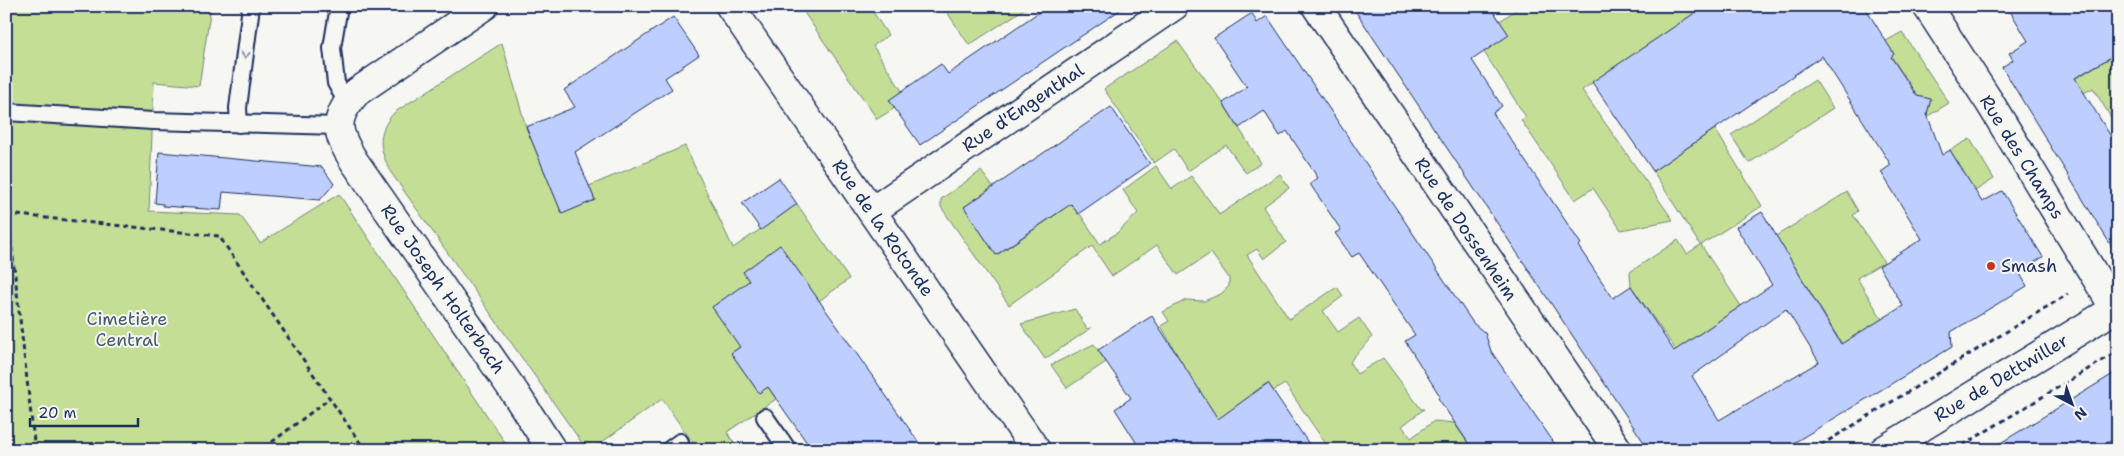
<svg xmlns="http://www.w3.org/2000/svg" width="2124" height="456" font-family="'Shantell Sans',sans-serif">
	<rect width="100%" height="100%" fill="#f6f6f2"/>
	<filter id="ink" filterUnits="userSpaceOnUse"><feTurbulence type="fractalNoise" baseFrequency=".02" numOctaves="2"/><feDisplacementMap in="SourceGraphic" scale="10" xChannelSelector="R" yChannelSelector="G"/><feConvolveMatrix kernelMatrix="1 2 1 2 8 2 1 2 1" color-interpolation-filters="sRGB"/></filter>
	<g filter="url(#ink)">
		<g fill="#c5de95" stroke="#70867a">
			<path d="M6 6H211L199 86 154 82 149 211 240 215 260 243 339 194 510 450H6Z"/>
			<path d="M804 6H869L888 35 873 46 902 91 895 108 877 119 801 8Z"/>
			<path d="M943 6H1029L969 45Z"/>
			<path d="M1490 6 1500 21 1521 6H1705L1582 90 1673 220 1621 230 1593 188 1575 200 1521 120 1526 117 1484 52Z"/>
			<path d="M1902 32 1949 103 1928 116 1927 113 1929 107 1924 98 1918 97 1891 56 1886 41Z"/>
			<path d="M1177 41 1223 103 1261 163 1246 173 1226 145 1188 171 1174 149 1154 163 1104 89Z"/>
			<path d="M502 43 526 127 562 213 595 200 589 186 685 146 733 248 797 204 849 279 819 301 786 254 749 281 740 347 732 353 759 393 768 387 776 399 727 432 739 450H698L662 399 591 450H587L392 174C379 150 375 133 395 112Z"/>
			<path d="M2118 53V129L2093 88 2077 97 2068 83Z"/>
			<path d="M1815 80 1833 108 1749 163 1731 135Z"/>
			<path d="M1715 129 1762 206 1701 245 1741 306 1676 350 1631 286 1630 272 1678 240 1687 254 1700 245 1653 171Z"/>
			<path d="M1970 139 1994 179 1975 191 1950 150Z"/>
			<path d="M1156 166 1172 189 1191 176 1217 211 1219 215 1280 174 1289 188 1263 207 1286 242 1264 259 1257 249 1247 255 1289 319 1337 287 1343 296 1323 311 1338 332 1359 318 1372 337C1365 348 1353 354 1350 363L1357 374 1383 358 1421 409H1424L1402 426 1411 438 1434 421 1454 423 1473 450H1330L1285 384 1273 391 1267 383 1250 395 1256 404 1223 450 1183 365 1161 326 1169 321 1163 312 1186 300 1204 301 1221 294 1229 286V278L1211 253 1178 275 1157 245 1112 276 1092 246 1009 305 941 207V199L981 171 993 187 964 207 997 255 1058 213 1064 190 1100 244 1117 233 1138 213 1123 190Z"/>
			<path d="M1847 192 1858 211 1853 215 1884 262 1857 278 1882 319 1842 344 1776 236Z"/>
			<path d="M1075 309 1087 329 1091 328 1045 359 1021 324Z"/>
			<path d="M1094 344 1106 362 1067 388 1051 365Z"/>
		</g>
		<g fill="#beceff" stroke="#1b2f5e" fill-rule="evenodd">
			<path d="M1048 6H1126L920 145 889 100 941 64 948 74Z"/>
			<path d="M1352 6H1490L1509 35 1472 60 1502 106 1493 113 1581 244 1578 246 1613 298 1631 286 1674 351 1772 285 1736 227 1762 212 1841 344 1903 306 1879 266 1922 239 1881 172 1891 165 1822 56 1653 171 1592 82 1705 6H1864L1894 54 1891 57 1917 96 1931 99 1927 114 1942 155 1950 150 1982 202 2002 191 2043 257 2019 272 2027 286 1951 332 1952 347 1782 450H1649ZM1786 309 1819 362 1719 420 1692 376Z"/>
			<path d="M2007 6H2118V53L2075 78 2118 148V257L2002 67 2013 60 2009 53 2028 41Z"/>
			<path d="M1252 13 1257 23 1267 16 1473 323 1485 333 1491 351 1559 450H1473L1438 398 1440 396 1405 341 1415 335 1359 253 1352 257 1335 233 1341 230 1310 184 1318 178 1287 131 1280 136 1264 111 1239 128 1223 103 1247 87 1214 38Z"/>
			<path d="M673 17 699 55 665 78 672 89 575 152 595 200 562 214 526 127 575 107 564 90Z"/>
			<path d="M1111 107 1150 164 1078 214 1071 204 996 255 964 207Z"/>
			<path d="M159 152 322 167 334 184 320 200 223 192 221 210 163 206V204L155 203Z"/>
			<path d="M779 178 797 204 761 230 742 203Z"/>
			<path d="M780 245 887 397 924 450H812L768 387 759 393 731 353 740 347 712 307 749 281 743 272Z"/>
			<path d="M1152 316 1218 419 1268 383 1313 450H1141L1115 409 1131 398 1098 350Z"/>
			<path d="M2118 371V436L2095 450H1989Z"/>
		</g>
		<g fill="none" stroke-linecap="round" stroke-linejoin="round">
			<defs>
				<g id="lane">
					<path d="M339 6 332 48 336 83 347 103"/>
					<path d="M6 112 153 121 338 126"/>
					<path d="M239 124 238 108 251 6"/>
					<path d="M765 417 788 450"/>
					<path d="M669 450 680 442"/>
				</g>
				<g id="street">
					<path d="M484 6 357 92C332 119 336 132 354 161L515 393 552 450"/>
					<path d="M730 6 1036 450"/>
					<path d="M1316 6 1618 450"/>
					<path d="M1927 6 1990 103 2115 309"/>
					<path d="M872 211 1174 6"/>
				</g>
				<path id="secondary" d="M1884 450 2118 307"/>
			</defs>
			<use href="#lane" stroke="#1b2f5e" stroke-width="20"/>
			<use href="#street" stroke="#1b2f5e" stroke-width="31"/>
			<use href="#secondary" stroke="#1b2f5e" stroke-width="31"/>
			<g stroke="#1b2f5e" stroke-width="3" stroke-dasharray="5 4" stroke-linecap="butt">
				<path d="M6 86 9 6"/>
				<path d="M6 140 8 214 35 450"/>
				<path d="M8 214 219 236 365 450"/>
				<path d="M256 450 264 448 329 399"/>
				<path d="M1813 450 2068 294"/>
				<path d="M1955 450 2118 351"/>
			</g>
			<use href="#lane" stroke="#f6f6f2" stroke-width="16"/>
			<use href="#street" stroke="#f6f6f2" stroke-width="28"/>
			<use href="#secondary" stroke="#f6f6f2" stroke-width="28"/>
		</g>
		<defs><path id="oneway-chevron" d="M-2-3.5L2.5 0L-2 3.5" fill="none" stroke-width="1.6" stroke-linecap="round" stroke-linejoin="round" transform="scale(1.25)"/></defs>
		<use stroke="#8892a8" href="#oneway-chevron" transform="translate(245 55) rotate(97)"/>
	</g>
	<circle fill="#c8321e" stroke="#f6f6f2" stroke-width="2" cx="1991" cy="266" r="5"/>
	<g text-anchor="middle" stroke-width="4" stroke-linejoin="round" paint-order="stroke">
		<g font-size="18" fill="#1b2f5e" stroke="#f6f6f2">
			<text transform="translate(1023 108) rotate(-34)" y="6">Rue d'Engenthal</text>
			<text transform="translate(2022 157) rotate(58)" y="6">Rue des Champs</text>
			<text transform="translate(883 228) rotate(55)" y="6">Rue de la Rotonde</text>
			<text transform="translate(1466 229) rotate(56)" y="6">Rue de Dossenheim</text>
			<text transform="translate(443 289) rotate(55)" y="6">Rue Joseph Holterbach</text>
			<text transform="translate(2001 378) rotate(-31)" y="6">Rue de Dettwiller</text>
		</g>
		<g font-size="18" fill="#1b2f5e" stroke="#f6f6f2" text-anchor="start">
			<text x="2001" y="272">Smash</text>
		</g>
		<g font-size="18" fill="#465b6c" stroke="#f6f6f2">
			<text x="127" y="325">Cimetière<tspan x="127" dy="21">Central</tspan></text>
		</g>
	</g>
	<rect width="2124" height="456" fill="none" stroke="#f6f6f2" stroke-width="25"/>
	<rect x="12" y="12" width="2099" height="431" fill="none" stroke="#1b2f5e" stroke-width="2" filter="url(#ink)"/>
	<g transform="translate(2072 404) rotate(139)" stroke="#f6f6f2" stroke-width="4" paint-order="stroke">
	<path d="M0-4L9 19L0 12L-9 19Z" fill="#1b2f5e"/>
	<text y="-8" font-size="14" font-weight="bold" text-anchor="middle" fill="#1b2f5e">N</text>
	</g>
	<path d="M30 418v8h108v-8" fill="none" stroke="#1b2f5e" stroke-width="2.5"/>
	<text x="38" y="418" font-size="15" fill="#1b2f5e" stroke="#f6f6f2" stroke-width="4" paint-order="stroke">20 m</text>
</svg>
